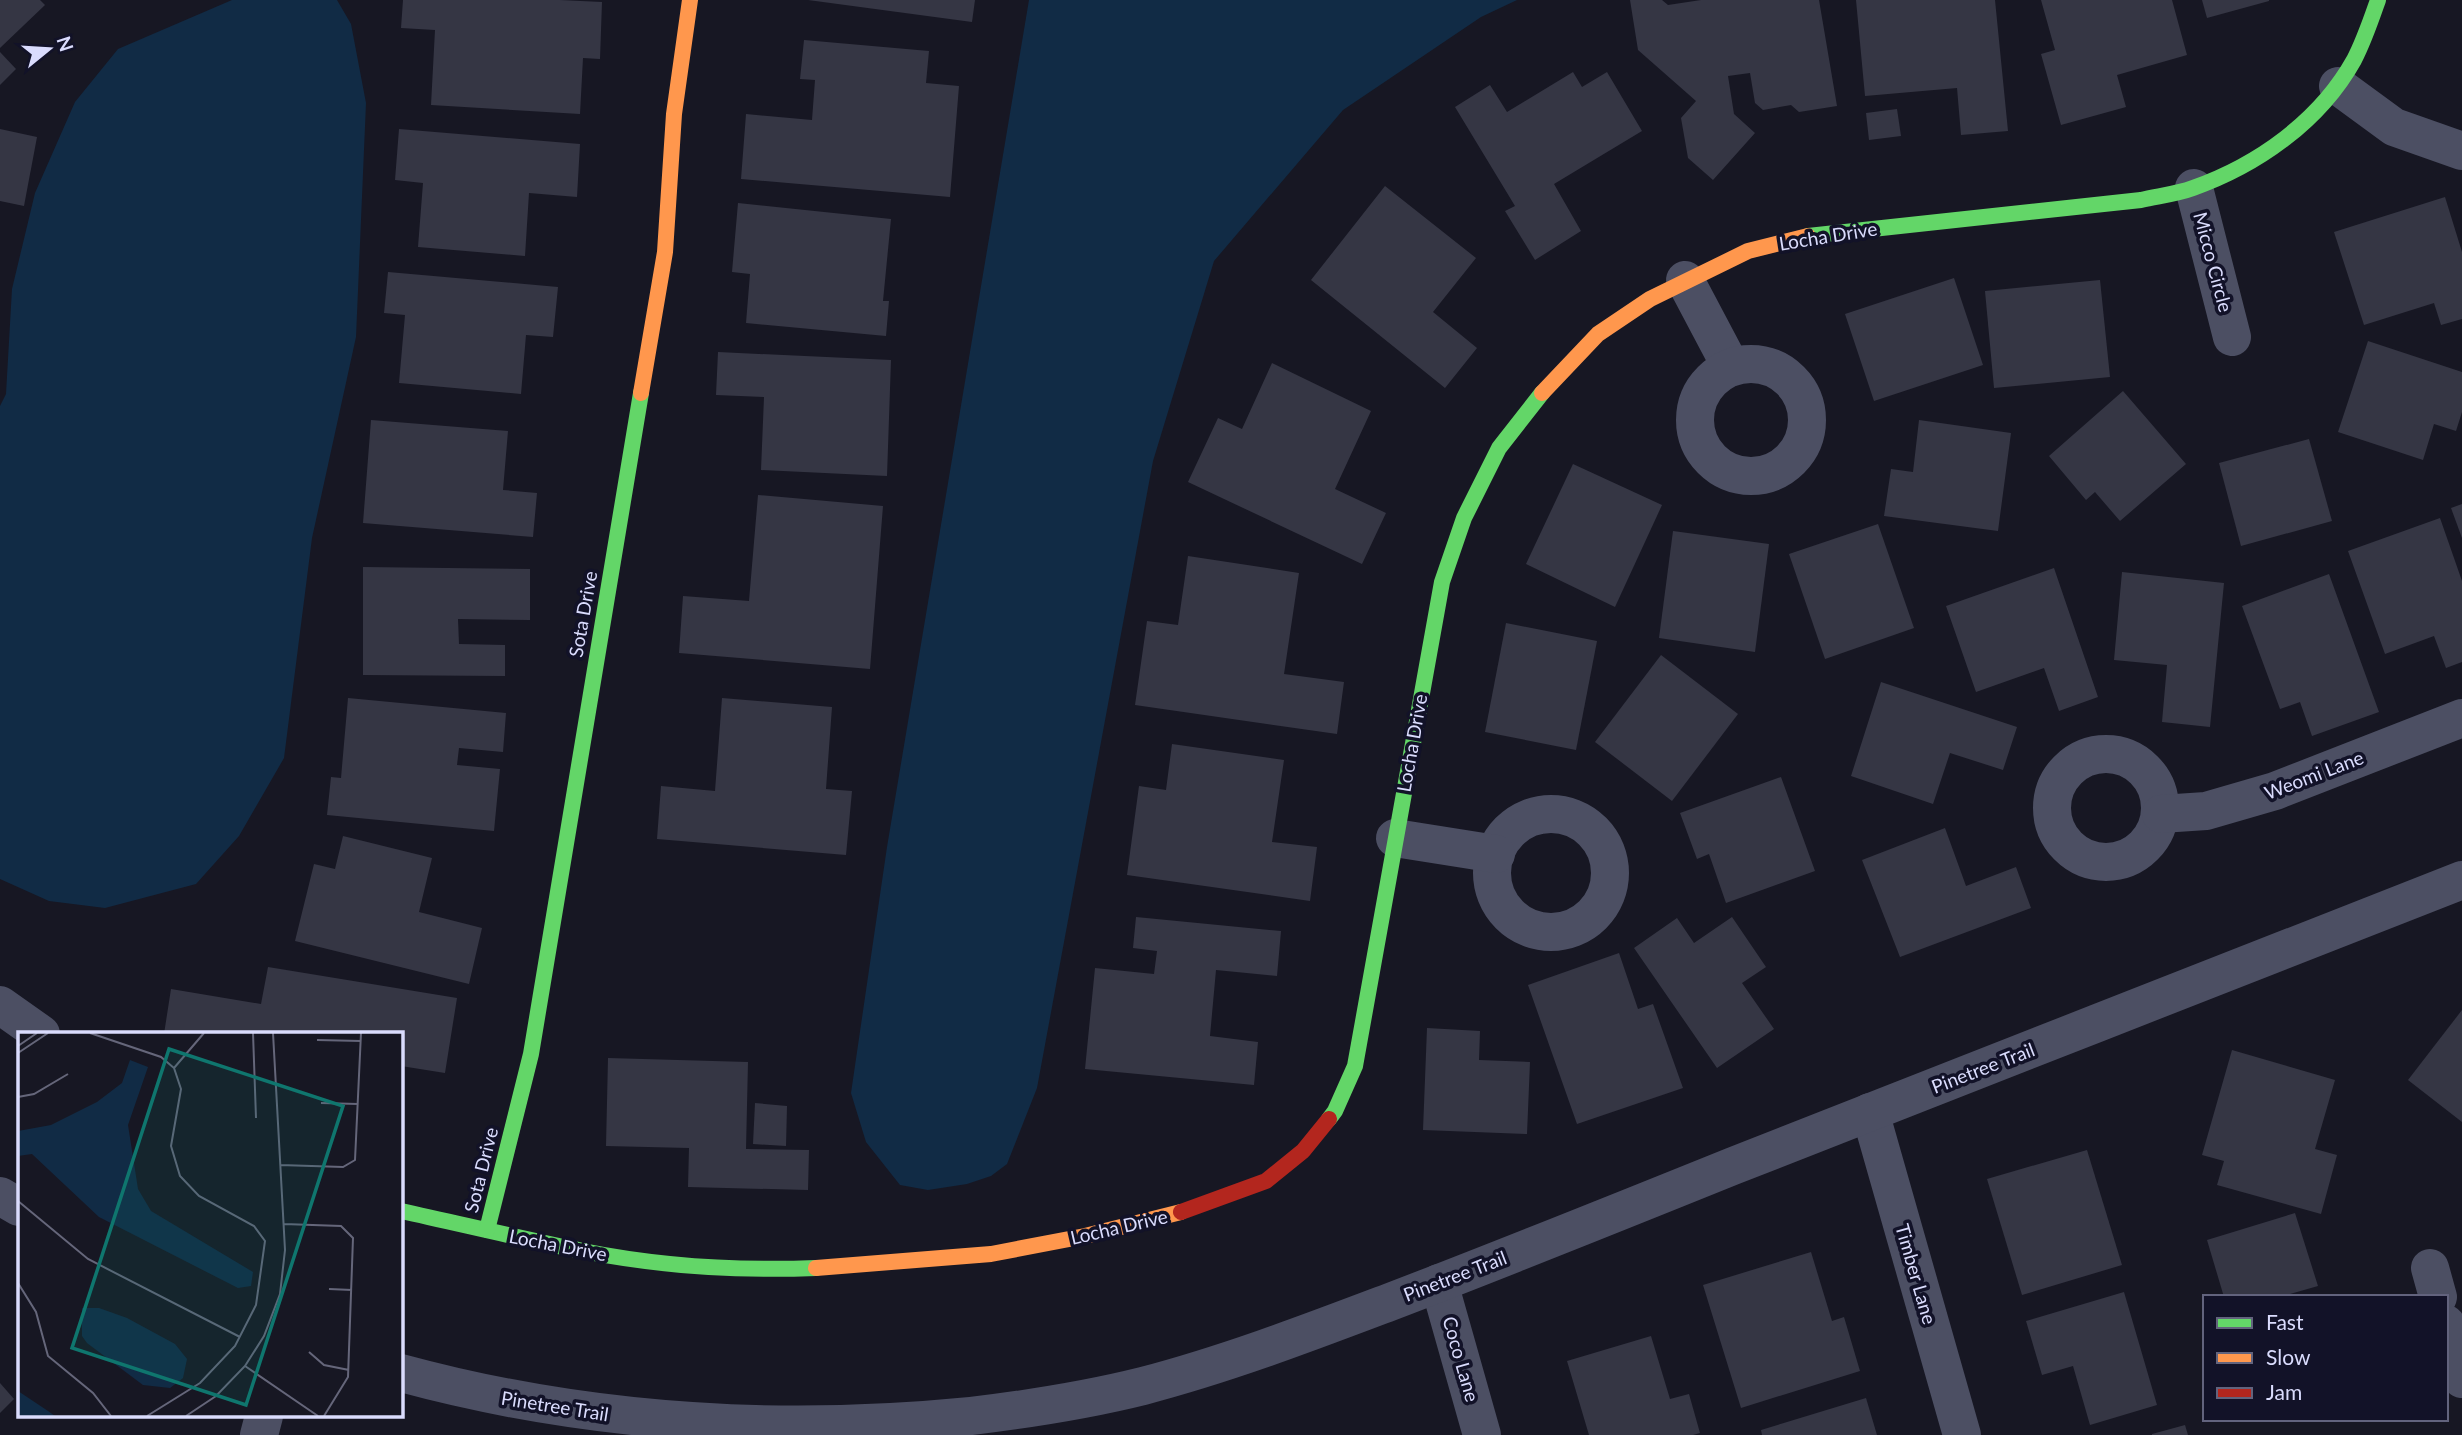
<svg xmlns="http://www.w3.org/2000/svg" width="2462" height="1435" font-family="Lato,sans-serif">
	<rect width="100%" height="100%" fill="#171723"/>
	<g fill="#112b45">
		<path d="M232 0H337L351 24 366 103 356 337 312 538 284 758 239 836 196 884 105 908 49 901 0 879V406L6 394 12 289 35 193 75 102 118 49Z"/>
		<path d="M1029 0H1517L1481 17 1343 110 1214 261 1153 461 1037 1088 1007 1164 991 1176 967 1184 928 1190 900 1185 866 1142 851 1093 887 847Z"/>
	</g>
	<g fill="#353644">
		<path d="M0 0H40L45 5 0 48Z"/>
		<path d="M403 0H560L602 2 600 59 583 58 580 114 431 105 435 30 401 28Z"/>
		<path d="M808 0H975L972 22Z"/>
		<path d="M1630 0H1662L1668 5 1701 0H1819L1837 106 1799 112 1791 105 1763 110 1755 103 1750 73 1728 76 1734 114 1755 133 1713 180 1688 158 1681 118 1696 101 1638 50Z"/>
		<path d="M1856 0H1995L2008 131 1961 135 1957 88 1865 96Z"/>
		<path d="M2041 0H2172L2187 55 2117 75 2126 107 2061 125 2041 54 2055 50Z"/>
		<path d="M2202 0H2269V1L2207 18Z"/>
		<path d="M804 40 929 51 926 83 959 86 950 197 741 179 746 114 812 120 815 80 800 79Z"/>
		<path d="M0 52 16 69 0 85Z"/>
		<path d="M1573 72 1582 87 1607 72 1642 131 1554 184 1581 231 1535 260 1505 211 1515 206 1455 107 1490 85 1507 112Z"/>
		<path d="M1897 109 1901 136 1869 140 1866 113Z"/>
		<path d="M0 129 37 137 24 206 0 201Z"/>
		<path d="M399 129 580 144 577 197 529 193 525 256 418 247 423 183 395 180Z"/>
		<path d="M1385 186 1476 258 1433 312 1477 348 1445 388 1311 280Z"/>
		<path d="M2445 197 2462 252V319L2441 325 2434 303 2364 325 2334 232Z"/>
		<path d="M738 203 891 219 883 301H889L886 336 746 323 750 274 732 272Z"/>
		<path d="M388 272 558 287 553 337 526 335 521 394 399 383 405 315 384 313Z"/>
		<path d="M1954 278 1983 365 1874 401 1845 314Z"/>
		<path d="M2100 280 2110 377 1994 388 1985 291Z"/>
		<path d="M2368 341 2462 372V412L2456 431 2434 424 2423 460 2338 432Z"/>
		<path d="M718 352 891 360 887 476 761 470 764 397 716 395Z"/>
		<path d="M1272 363 1371 411 1335 489 1386 513 1362 564 1188 482 1218 418 1242 429Z"/>
		<path d="M2123 391 2186 464 2120 521 2095 492 2086 500 2049 456Z"/>
		<path d="M371 420 508 431 503 490 537 493 533 537 363 523Z"/>
		<path d="M1919 420 2011 433 1998 531 1884 516 1891 469 1913 472Z"/>
		<path d="M2309 439 2332 521 2241 546 2219 463Z"/>
		<path d="M1573 464 1662 505 1615 607 1526 564Z"/>
		<path d="M758 495 883 506 870 669 679 653 683 596 749 601Z"/>
		<path d="M2462 504V538L2451 508Z"/>
		<path d="M2440 518 2462 581V662L2446 668 2434 636 2385 654 2348 551Z"/>
		<path d="M1878 524 1914 628 1825 659 1789 554Z"/>
		<path d="M1673 531 1769 544 1755 652 1659 638Z"/>
		<path d="M1188 556 1299 573 1284 674 1344 682 1337 734 1135 705 1147 621 1178 625Z"/>
		<path d="M363 567 530 569V620L458 619 459 644 505 645V676L363 675Z"/>
		<path d="M2054 568 2098 697 2059 711 2044 668 1976 692 1946 606Z"/>
		<path d="M2122 572 2224 583 2210 727 2162 722 2167 665 2114 660Z"/>
		<path d="M2329 574 2379 712 2312 736 2300 702 2280 709 2242 606Z"/>
		<path d="M1506 623 1597 641 1576 750 1485 732Z"/>
		<path d="M1661 655 1738 714 1672 801 1595 742Z"/>
		<path d="M1881 682 2017 727 2003 770 1950 753 1933 804 1851 776Z"/>
		<path d="M348 698 506 713 503 752 459 748 457 765 500 769 494 831 327 815 331 777 341 778Z"/>
		<path d="M722 698 832 707 826 789 852 791 846 855 657 839 661 786 715 791Z"/>
		<path d="M1172 744 1284 760 1272 842 1317 847 1310 901 1127 875 1139 786 1166 790Z"/>
		<path d="M1781 777 1815 871 1726 903 1709 854 1697 859 1680 813Z"/>
		<path d="M1945 828 1966 886 2016 867 2031 908 1900 957 1862 860Z"/>
		<path d="M343 836 432 858 419 912 482 928 469 984 295 941 314 864 335 869Z"/>
		<path d="M1136 917 1281 931 1277 976 1216 970 1210 1036 1258 1042 1254 1085 1085 1069 1095 968 1154 974 1157 951 1133 948Z"/>
		<path d="M1732 917 1766 967 1742 983 1774 1029 1717 1068 1634 948 1677 918 1694 943Z"/>
		<path d="M1619 953 1638 1009 1653 1004 1683 1088 1577 1124 1528 985Z"/>
		<path d="M268 967 457 998 445 1073 401 1066V1034H164L171 989 261 1004Z"/>
		<path d="M2462 1010V1122L2408 1080Z"/>
		<path d="M1427 1028 1480 1031 1479 1060 1530 1062 1527 1134 1423 1130Z"/>
		<path d="M2232 1050 2335 1080 2315 1149 2337 1155 2321 1214 2217 1185 2224 1161 2202 1155Z"/>
		<path d="M608 1058 748 1062 746 1149 809 1150 808 1190 688 1187 689 1148 606 1146Z"/>
		<path d="M755 1103 787 1106 786 1146 753 1144Z"/>
		<path d="M2087 1150 2122 1265 2022 1295 1987 1179Z"/>
		<path d="M2295 1213 2318 1286 2290 1294 2291 1297H2224L2207 1240Z"/>
		<path d="M1811 1252 1832 1321 1844 1317 1860 1371 1741 1408 1703 1285Z"/>
		<path d="M2124 1292 2157 1405 2090 1425 2073 1366 2042 1375 2026 1321Z"/>
		<path d="M1651 1336 1670 1399 1689 1394 1700 1433 1693 1435H1589L1567 1361Z"/>
		<path d="M0 1383 14 1399 0 1413Z"/>
		<path d="M1866 1398 1877 1435H1762L1761 1430Z"/>
		<path d="M2185 1425 2188 1435H2152V1434Z"/>
	</g>
	<g fill="none" stroke-linecap="round" stroke-linejoin="round">
		<g stroke="#4c4f63" stroke-width="38">
			<path d="M2338 86 2394 127 2462 151"/>
			<path d="M2194 188 2232 337"/>
			<path d="M1685 280 1731 367"/>
			<circle cx="1751" cy="420" r="56"/>
			<circle cx="2106" cy="808" r="54"/>
			<path d="M2161 814 2206 811 2275 791 2462 718"/>
			<circle cx="1551" cy="873" r="59"/>
			<path d="M1395 838 1496 854"/>
			<path d="M0 1005 41 1034"/>
			<path d="M1870 1112 1962 1435"/>
			<path d="M0 1196 19 1207"/>
			<path d="M2430 1268 2438 1297"/>
			<path d="M1439 1283 1482 1435"/>
			<path d="M2446 1324 2462 1379"/>
			<path d="M401 1373C589 1424 778 1435 971 1416 1029 1409 1087 1400 1143 1386 1227 1364 1308 1333 1390 1302 1505 1258 1619 1212 1733 1166 1976 1070 2219 976 2462 880"/>
			<path d="M259 1435 264 1416"/>
		</g>
		<g stroke="#63d668" stroke-width="16">
			<path d="M1808 236 2141 200C2158 196 2177 194 2193 188 2258 165 2320 121 2354 60 2364 41 2371 20 2378 0"/>
			<path d="M1329 1119 1335 1111 1355 1066 1442 582 1464 518 1499 448 1542 393"/>
			<path d="M401 1211C461 1224 522 1239 583 1251 658 1266 739 1271 816 1268"/>
			<path d="M487 1230 531 1054 641 393"/>
		</g>
		<g stroke="#ff974d" stroke-width="16">
			<path d="M641 393 665 252 674 114 690 0"/>
			<path d="M1542 393 1598 334 1650 299 1748 251 1808 236"/>
			<path d="M816 1268 991 1254 1085 1236 1181 1212"/>
		</g>
		<path stroke="#b3261e" stroke-width="16" d="M1181 1212 1266 1181 1303 1151 1329 1119"/>
	</g>
	<g text-anchor="middle" stroke-width="7" stroke-linejoin="round" paint-order="stroke">
		<g font-size="19" fill="#dadcfd" stroke="#121228">
			<text transform="translate(1828 236) rotate(-9)" y="7">Locha Drive</text>
			<text transform="translate(2213 262) rotate(75)" y="7">Micco Circle</text>
			<text transform="translate(583 614) rotate(-80)" y="7">Sota Drive</text>
			<text transform="translate(1412 743) rotate(-80)" y="7">Locha Drive</text>
			<text transform="translate(2314 775) rotate(-21)" y="7">Weomi Lane</text>
			<text transform="translate(1983 1068) rotate(-21)" y="7">Pinetree Trail</text>
			<text transform="translate(481 1170) rotate(-76)" y="7">Sota Drive</text>
			<text transform="translate(1119 1227) rotate(-13)" y="7">Locha Drive</text>
			<text transform="translate(558 1245) rotate(11)" y="7">Locha Drive</text>
			<text transform="translate(1916 1274) rotate(74)" y="7">Timber Lane</text>
			<text transform="translate(1455 1276) rotate(-21)" y="7">Pinetree Trail</text>
			<text transform="translate(1461 1359) rotate(74)" y="7">Coco Lane</text>
			<text transform="translate(555 1406) rotate(9)" y="7">Pinetree Trail</text>
		</g>
	</g>
	<g transform="translate(18 1032)">
		<rect width="385" height="385" fill="#171723"/>
		<path d="M112 28 130 35 110 93 120 157 133 179 235 240 233 254 220 256 81 185 14 122 0 124V99L33 93 79 70 104 51ZM64 276H81L109 286 157 312 169 327 165 346 152 356 125 353 69 311 64 304ZM0 359 30 379 37 384H0Z" fill="#112b45"/>
		<path fill="none" stroke="#65667a" stroke-width="2" d="M72 1 143 25 156 36 163 57 153 114 162 144 181 164 236 194 247 209 238 273 217 314 182 351 129 384M235 1 238 86M299 8 343 9M0 14 19 1M0 21 30 1M156 36 186 1M0 65 16 62 50 42M303 71 340 72M262 133 325 135 337 128 343 1M0 169 70 227 222 305M266 192 323 194 335 206 330 345 306 384M0 251 18 280 30 324 75 361 93 384M311 257 334 258M291 320 306 333 331 338M227 334 300 384M168 384 198 364 227 334 246 304 262 262 267 218 255 1"/>
		<path fill="#0f766e" fill-opacity="0.15" stroke="#0f766e" stroke-width="3.5" d="M151 17 325 74 228 373 54 316Z"/>
		<rect width="385" height="385" fill="none" stroke="#dadcfd" stroke-width="3.5"/>
	</g>
	<rect x="2203" y="1295" width="245" height="126" fill="#121228" stroke="#62637d" stroke-width="2"/>
	<rect x="2217" y="1318" width="35" height="10" fill="#63d668" stroke="#62637d" stroke-width="2"/>
	<text x="2266" y="1330" font-size="21" fill="#dadcfd">Fast</text>
	<rect x="2217" y="1353" width="35" height="10" fill="#ff974d" stroke="#62637d" stroke-width="2"/>
	<text x="2266" y="1365" font-size="21" fill="#dadcfd">Slow</text>
	<rect x="2217" y="1388" width="35" height="10" fill="#b3261e" stroke="#62637d" stroke-width="2"/>
	<text x="2266" y="1400" font-size="21" fill="#dadcfd">Jam</text>
	<g transform="translate(49 49) rotate(72)" stroke="#121228" stroke-width="5" paint-order="stroke">
	<path d="M0-5L12 26L0 18L-12 26Z" fill="#dadcfd"/>
	<text y="-10" font-size="19" font-weight="bold" text-anchor="middle" fill="#dadcfd">N</text>
	</g>
</svg>
